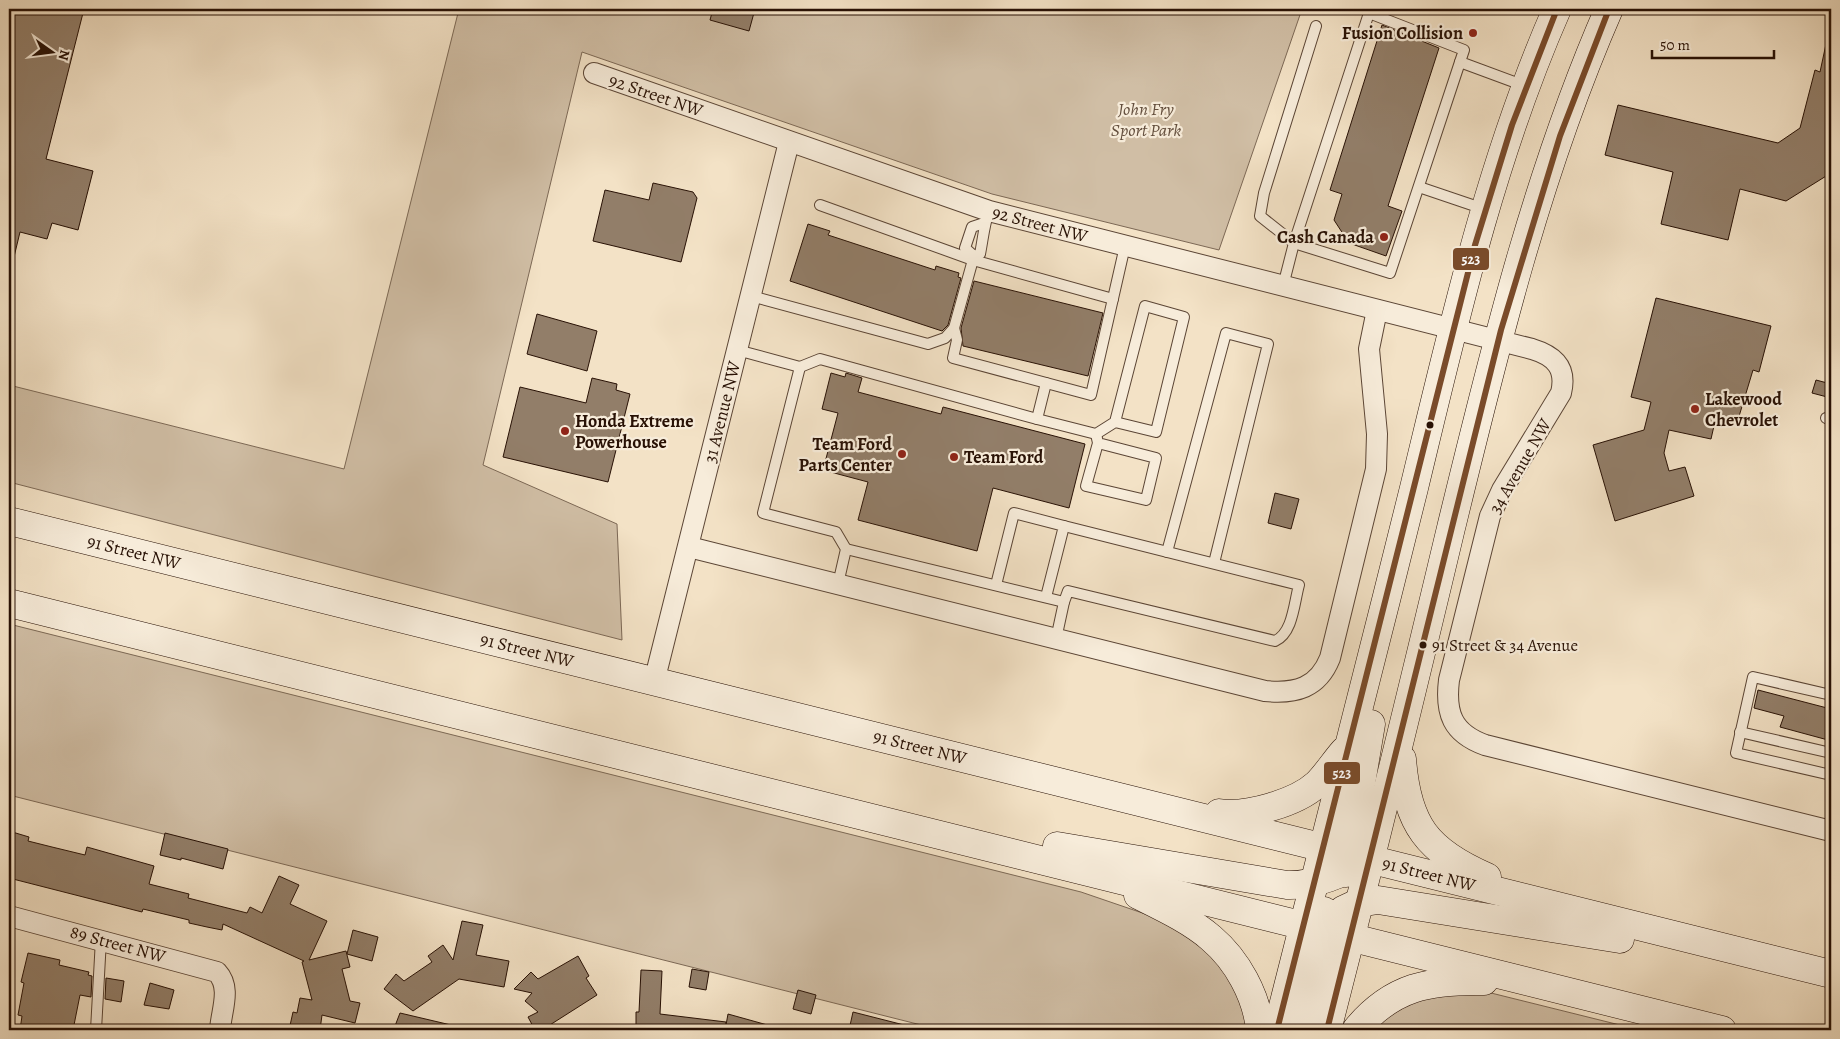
<svg xmlns="http://www.w3.org/2000/svg" width="1840" height="1039" font-family="Alegreya,serif">
	<rect width="100%" height="100%" fill="#f3e2c6"/>
	<filter id="stains"><feTurbulence type="fractalNoise" baseFrequency=".004" numOctaves="4"/><feColorMatrix values="0 0 0 0 .2 0 0 0 0 .09 0 0 0 0 .02 0 0 0 .5 -.17"/></filter>
	<radialGradient id="worn" r=".72"><stop offset=".6" stop-color="#630" stop-opacity="0"/><stop offset="1" stop-color="#630" stop-opacity=".3"/></radialGradient>
	<g fill="#d0bea5" stroke="#7c6855">
		<path d="M459 9H1302L1219 250 992 194 582 52 483 465 617 524 622 640 9 482V385L344 469Z"/>
		<path d="M9 624 1081 892 1160 919 1186 933 1228 970 1252 1030H941L9 795Z"/>
		<path d="M1483 991 1640 1030H1362L1400 1000Z"/>
	</g>
	<g fill="#927e69" stroke="#281105">
		<path d="M9 9H84L46 159 93 171 78 230 52 223 47 239 20 232 14 257 9 256Z"/>
		<path d="M713 9H755L749 31 710 20Z"/>
		<path d="M1382 25 1439 48 1388 206 1402 211 1386 256 1349 243 1334 220 1342 194 1330 190Z"/>
		<path d="M1826 44H1831V173L1786 201 1740 189 1728 240 1661 224 1673 172 1605 155 1618 105 1778 143 1800 128 1815 70 1820 72Z"/>
		<path d="M653 183 693 192 697 198 681 262 593 241 605 190 649 200Z"/>
		<path d="M808 224 830 231 828 235 935 270 936 266 959 273 958 277 961 278 948 325 942 331 790 281Z"/>
		<path d="M974 281 1103 313 1088 376 963 346 961 328Z"/>
		<path d="M1656 298 1771 326 1759 372 1753 370 1737 423 1716 417 1711 439 1669 430 1664 453 1669 471 1685 467 1694 496 1615 521 1593 445 1644 430 1651 402 1631 397Z"/>
		<path d="M537 314 597 331 587 371 527 354Z"/>
		<path d="M831 373 845 377 846 373 862 378 858 392 941 414 943 407 1085 444 1069 508 993 488 977 551 858 520 868 482 823 470 838 413 822 409Z"/>
		<path d="M592 378 617 384 616 390 630 394 608 482 503 457 520 387 586 403Z"/>
		<path d="M1816 380 1831 384V398L1812 393Z"/>
		<path d="M1275 493 1299 499 1291 529 1268 523Z"/>
		<path d="M1758 690 1831 709V726L1828 740 1780 727 1784 716 1754 708Z"/>
		<path d="M9 831 29 837 28 841 52 847 85 855 87 847 154 866 149 884 189 894 188 898 247 913 250 907 262 913 279 876 299 885 290 904 327 921 309 960 346 951 350 967 342 969 350 1001 360 1003 355 1023 322 1015 320 1030H289L293 1012 297 1013 300 998 312 1000 302 962 304 961 223 924 222 930 207 927 189 923V920L143 909 142 912 9 878Z"/>
		<path d="M165 833 228 849 223 869 181 858V860L160 855Z"/>
		<path d="M462 921 483 925 476 955 509 961 504 987 459 979 413 1011 384 989 396 974 404 981 432 962 428 956 443 945 453 960Z"/>
		<path d="M353 930 378 937 372 961 347 954Z"/>
		<path d="M28 953 60 960 59 965 89 972 88 975 92 976 91 997 80 995 73 1030H20L22 1016 18 1015 24 983 21 982Z"/>
		<path d="M578 956 589 976 586 978 597 995 542 1030H535L528 1017 538 1012 525 1001 532 993 514 989 531 972 538 979Z"/>
		<path d="M692 969 709 972 706 990 689 987Z"/>
		<path d="M641 970 662 971 660 1014 726 1022V1025L728 1014 771 1026 770 1030H636V1012H639Z"/>
		<path d="M106 978 124 981 121 1002 105 999Z"/>
		<path d="M150 983 174 990 169 1009 144 1005Z"/>
		<path d="M798 990 816 995 811 1014 793 1009Z"/>
		<path d="M853 1012 908 1026 907 1030H849Z"/>
		<path d="M400 1013 451 1025V1030H407L395 1026Z"/>
	</g>
	<g fill="none" stroke-linecap="round" stroke-linejoin="round">
		<defs>
			<g id="service">
				<path d="M1316 26 1264 193 1260 216 1294 243 1390 273 1460 62"/>
				<path d="M1419 187 1484 209"/>
				<path d="M820 205 973 260 1113 299"/>
				<path d="M974 256 980 254C983 239 984 225 989 211"/>
				<path d="M974 256 965 248 972 227 984 223"/>
				<path d="M1283 286 1294 243 1369 13 1464 50 1460 62 1525 86"/>
				<path d="M751 296 928 344 945 338 954 328 974 256"/>
				<path d="M954 328 957 340 953 358 1091 395 1125 246"/>
				<path d="M737 350 800 367 763 513 836 532 846 549 838 584"/>
				<path d="M800 367 820 359 1037 419 1046 383"/>
				<path d="M1826 418 1831 420"/>
				<path d="M1037 419 1096 434 1115 422 1145 306 1184 317 1156 432 1115 422"/>
				<path d="M1096 434 1098 443 1086 486 1146 500 1156 458 1098 443"/>
				<path d="M846 549 1064 602 1056 639"/>
				<path d="M1167 552 1226 333 1268 344 1214 563"/>
				<path d="M996 585 1014 513 1064 526 1046 597"/>
				<path d="M1064 602 1068 591 1275 641C1293 633 1294 603 1299 585L1064 526"/>
				<path d="M1831 695 1753 677 1736 753 1831 775"/>
				<path d="M1740 732 1831 753"/>
				<path d="M96 1030 101 939"/>
			</g>
			<g id="minor">
				<path d="M594 73 989 211 1532 349C1555 356 1567 368 1561 393L1502 490 1490 516 1449 680C1445 713 1452 733 1485 745L1831 831"/>
				<path d="M689 547 1265 691C1296 694 1318 688 1330 658L1376 469 1377 434 1369 349 1377 310"/>
				<path d="M654 682 789 142"/>
				<path d="M9 916 217 972C232 988 221 1011 220 1030"/>
			</g>
			<g id="secondary">
				<path d="M9 521 1831 974"/>
				<path d="M9 603C580 744 1151 887 1722 1030"/>
				<path d="M1402 759C1407 825 1427 851 1487 877"/>
				<path d="M1219 813C1247 817 1296 803 1317 784 1327 774 1335 761 1344 751"/>
				<path d="M1057 846 1287 885C1317 886 1344 872 1370 859"/>
				<path d="M1346 873 1371 724"/>
				<path d="M1138 895C1162 907 1190 920 1211 938 1237 960 1257 996 1260 1030"/>
				<path d="M1343 910 1358 903 1378 900 1620 939"/>
				<path d="M1277 1030C1323 850 1369 669 1414 488 1453 327 1490 161 1557 9"/>
				<path d="M1305 1030 1321 955 1324 911"/>
				<path d="M1327 1030C1370 863 1411 696 1451 528 1494 352 1536 176 1609 9"/>
				<path d="M1356 1030C1392 986 1430 980 1484 981"/>
			</g>
		</defs>
		<use href="#service" stroke="#5b4535" stroke-width="12"/>
		<use href="#minor" stroke="#5b4535" stroke-width="22"/>
		<use href="#secondary" stroke="#281105" stroke-width="29"/>
		<use href="#service" stroke="#f7ecda" stroke-width="10"/>
		<use href="#minor" stroke="#f7ecda" stroke-width="20"/>
		<use href="#secondary" stroke="#f7ecda" stroke-width="28"/>
		<defs>
			<g id="bus-1">
				<path d="M1277 1030 1475 245 1512 125 1557 9"/>
				<path d="M1327 1030 1501 330 1560 136 1609 9"/>
			</g>
		</defs>
		<use href="#bus-1" stroke="#f7ecda" stroke-width="10"/>
		<use href="#bus-1" stroke="#7a4b2a" stroke-width="6"/>
	</g>
	<g fill="#8f2418" stroke="#f7ecda" stroke-width="2">
		<circle cx="1473" cy="33" r="5"/>
		<circle cx="1384" cy="237" r="5"/>
		<circle cx="1695" cy="409" r="5"/>
		<circle cx="565" cy="431" r="5"/>
		<circle cx="902" cy="454" r="5"/>
		<circle cx="954" cy="457" r="5"/>
	</g>
	<g fill="#281105" stroke="#f7ecda" stroke-width="2">
		<circle cx="1430" cy="425" r="4.5"/>
		<circle cx="1423" cy="645" r="4.5"/>
	</g>
	<g text-anchor="middle" stroke-width="4.5" stroke-linejoin="round" paint-order="stroke">
		<g font-size="17" fill="#281105" stroke="#f7ecda" text-anchor="start">
			<text x="1432" y="651">91 Street &amp; 34 Avenue</text>
		</g>
		<g font-size="18" font-weight="bold" fill="#281105" stroke="#f7ecda" text-anchor="end">
			<text x="1463" y="39">Fusion Collision</text>
			<text x="1374" y="243">Cash Canada</text>
			<text x="1705" y="405" text-anchor="start">Lakewood<tspan x="1705" dy="21">Chevrolet</tspan></text>
			<text x="575" y="427" text-anchor="start">Honda Extreme<tspan x="575" dy="21">Powerhouse</tspan></text>
			<text x="892" y="450">Team Ford<tspan x="892" dy="21">Parts Center</tspan></text>
			<text x="964" y="463" text-anchor="start">Team Ford</text>
		</g>
		<g font-size="18" fill="#281105" stroke="#f7ecda">
			<text transform="translate(656 95) rotate(19)" y="6">92 Street NW</text>
			<text transform="translate(1040 224) rotate(15)" y="6">92 Street NW</text>
			<text transform="translate(722 412) rotate(-76)" y="6">31 Avenue NW</text>
			<text transform="translate(1520 466) rotate(-60)" y="6">34 Avenue NW</text>
			<text transform="translate(134 552) rotate(14)" y="6">91 Street NW</text>
			<text transform="translate(527 650) rotate(14)" y="6">91 Street NW</text>
			<text transform="translate(920 747) rotate(14)" y="6">91 Street NW</text>
			<text transform="translate(1429 874) rotate(14)" y="6">91 Street NW</text>
			<text transform="translate(118 944) rotate(15)" y="6">89 Street NW</text>
		</g>
		<g font-size="18" font-style="italic" fill="#634e3d" stroke="#f7ecda">
			<text x="1146" y="115">John Fry<tspan x="1146" dy="21">Sport Park</tspan></text>
		</g>
	</g>
	<g stroke="#f7ecda" stroke-width="2">
		<rect x="1452" y="247" width="38" height="24" rx="5" fill="#7a4b2a"/>
		<rect x="1323" y="761" width="38" height="24" rx="5" fill="#7a4b2a"/>
	</g>
	<g font-size="14" text-anchor="middle" font-weight="bold" fill="#fff">
		<text x="1471" y="264">523</text>
		<text x="1342" y="778">523</text>
	</g>
	<rect width="1840" height="1039" fill="none" stroke="#f3e2c6" stroke-width="30"/>
	<rect x="10" y="10" width="1820" height="1019" fill="none" stroke="#281105" stroke-width="2.5"/>
	<rect x="15" y="15" width="1810" height="1009" fill="none" stroke="#281105"/>
	<g transform="translate(52 52) rotate(104)" stroke="#f7ecda" stroke-width="4" paint-order="stroke">
	<path d="M0-4L9 19L0 12L-9 19Z" fill="#281105"/>
	<text y="-8" font-size="14" font-weight="bold" text-anchor="middle" fill="#281105">N</text>
	</g>
	<path d="M1652 50v8h122v-8" fill="none" stroke="#281105" stroke-width="2.5"/>
	<text x="1660" y="50" font-size="15" fill="#281105" stroke="#f7ecda" stroke-width="4" paint-order="stroke">50 m</text>
	<rect width="100%" height="100%" filter="url(#stains)"/>
	<rect width="100%" height="100%" fill="url(#worn)"/>
</svg>
